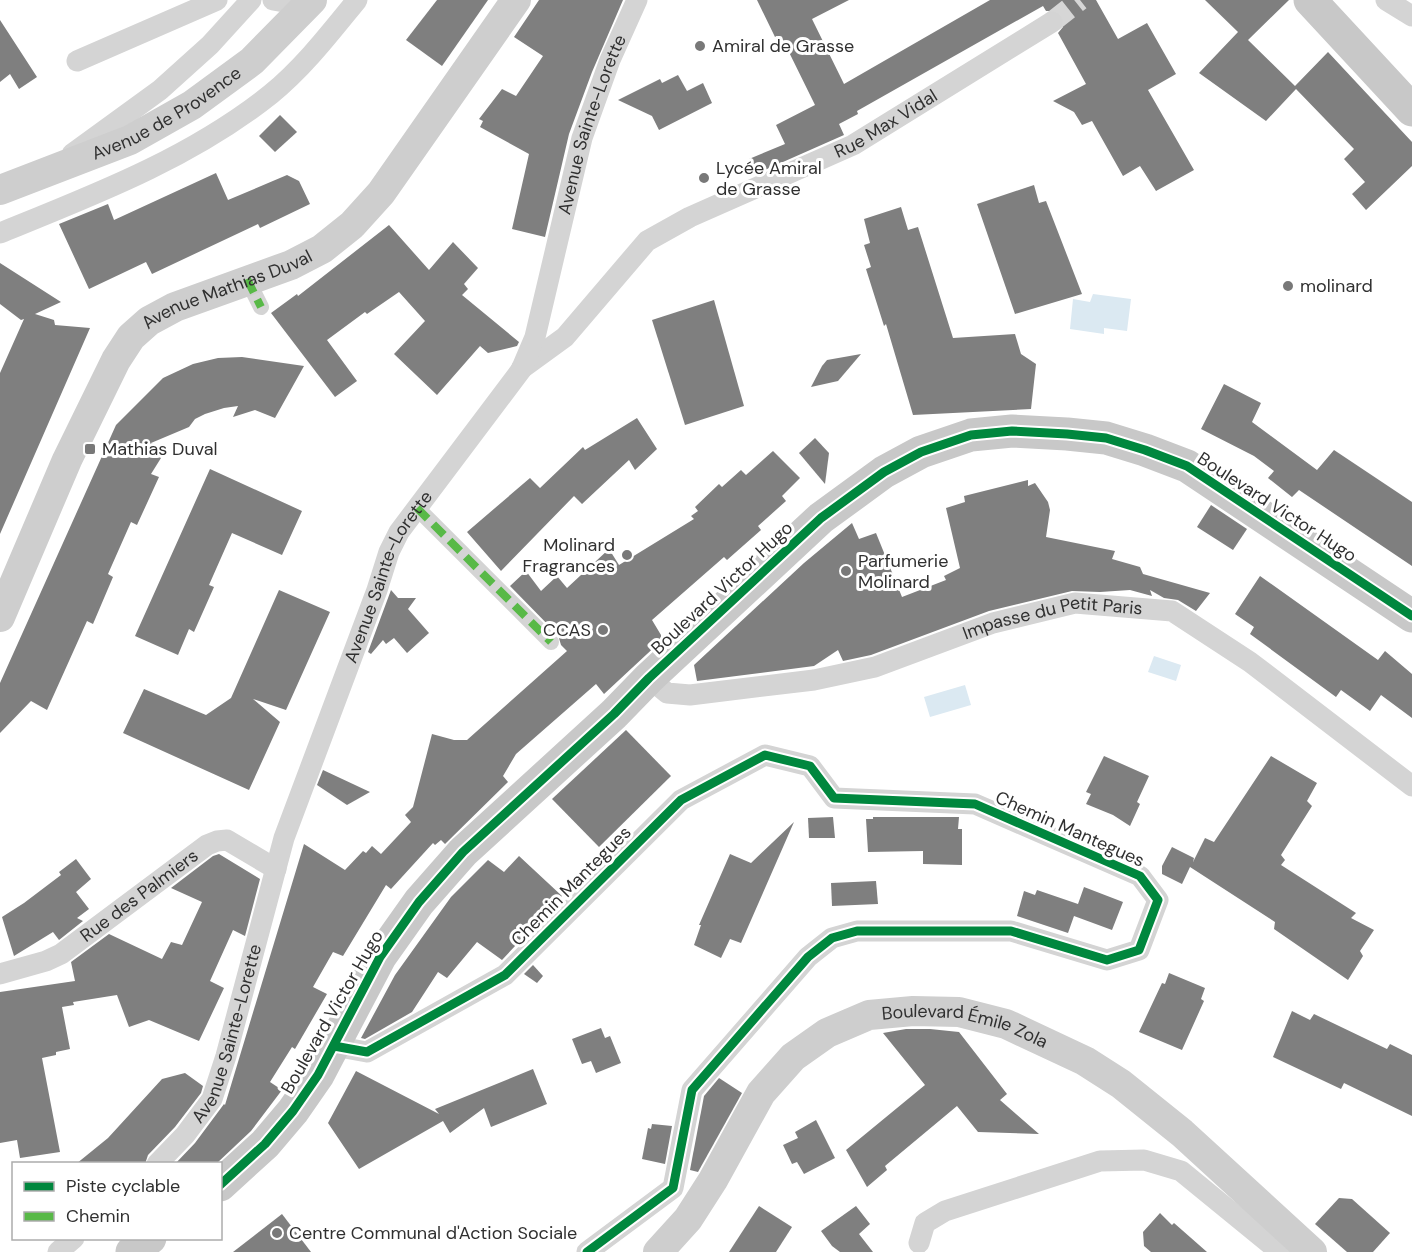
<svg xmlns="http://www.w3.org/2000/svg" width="1412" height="1252" font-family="'DM Sans',sans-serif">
	<rect width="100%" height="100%" fill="#fff"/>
	<g fill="#dbe9f2">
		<path d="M1093 294 1131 299 1127 331 1104 328V334L1070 329 1073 299 1090 302Z"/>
		<path d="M1154 656 1181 665 1176 681 1148 672Z"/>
		<path d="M965 685 971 705 930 717 924 697Z"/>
	</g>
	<g fill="#7f7f7f">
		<path d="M437 0H488L442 66 406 40Z"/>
		<path d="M539 0H623L592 72 569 134 545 237 512 229 529 154 480 127 483 121 479 119 502 89 516 96 543 56 514 37Z"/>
		<path d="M757 0H849L812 19 844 84 990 0H1096L1118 39 1147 23 1176 74 1148 90 1194 170 1156 191 1140 166 1123 176 1092 121 1082 125 1074 112 1053 101 1086 84 1058 33 1063 27V16L1057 11H1046L1043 6 857 111 858 114 839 124 844 135 756 174 749 159 785 144 776 125 815 105 782 38 779 40 777 36 775 37Z"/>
		<path d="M1205 0H1289L1248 40 1295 86 1328 52 1412 142V166L1366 210 1352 194 1365 182 1344 159 1354 149 1296 89 1266 121 1199 73 1238 32Z"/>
		<path d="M0 20 37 77 19 89 10 74 0 82Z"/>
		<path d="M678 75 687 91 703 83 712 103 659 130 652 116 618 100 660 79 662 83Z"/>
		<path d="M280 115 297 132 275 152 259 136Z"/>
		<path d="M216 173 228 200 287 175 299 181 310 204 260 228 258 224 152 274 146 262 89 289 59 224 108 204 114 220Z"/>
		<path d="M1034 185 1039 203 1046 201 1082 294 1015 314 977 204Z"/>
		<path d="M901 207 908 230 918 227 953 338 1015 334 1021 354 1036 364 1031 409 913 415 886 324 884 326 866 269 871 267 864 245 870 243 864 219Z"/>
		<path d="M389 225 429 270 453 242 478 268 464 284 468 289 462 295 519 342 517 346 488 353 480 346 437 395 394 354 425 321 399 292 367 314 365 312 327 340 357 381 335 397 271 313 297 294 298 296Z"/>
		<path d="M0 263 61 302 35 314 54 320 55 325 90 328 0 534V373L24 319 21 320 0 304Z"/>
		<path d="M714 300 744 406 685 425 652 320Z"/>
		<path d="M861 354 838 381 811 387 822 366 827 360Z"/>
		<path d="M242 357 304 366 275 418 255 410 233 417 238 406 224 408 205 414 195 419 189 427 151 443 166 450 151 474 159 477 137 525 131 522 108 574 113 577 93 624 87 621 47 710 31 701 0 733V683L116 425 163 378 193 364 218 358Z"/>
		<path d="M1224 384 1261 403 1252 422 1317 470 1334 450 1412 502V566L1299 490 1292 497 1268 478 1274 471 1254 456 1201 429Z"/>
		<path d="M637 418 657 449 635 470 629 460 582 504 574 496 501 571 467 532 530 478 540 488 583 447 585 450Z"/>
		<path d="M815 438 829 453 825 484 799 453Z"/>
		<path d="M773 451 800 478 782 496 786 501 758 526 761 530 727 560 724 557 652 620 661 635V641L604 694 596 684 516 754 503 776 508 782 445 844 441 840 435 845 433 843 391 889 386 885 343 956 333 952 313 987 327 994 295 1049 292 1047 270 1082 282 1090 251 1131 216 1164H175L195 1143 224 1104 225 1105 304 844 345 870 363 851 366 853 372 846 381 854 411 822 405 815 413 807 432 734 454 740H467L567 651 561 645 558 635 510 586 526 571 541 591 557 576 567 588 609 549 619 565 694 519 691 516 698 511 695 507 719 484 722 487 741 470 746 475Z"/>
		<path d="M210 469 302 511 282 555 232 533 209 585 214 587 194 632 189 629 178 655 135 636Z"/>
		<path d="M1028 480V486L1035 483 1048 502 1050 510 1046 537 1115 551 1112 559 1140 567 1143 574 1210 593 1196 611 1178 600 1164 598 1150 590 1152 596 1130 590 1100 592 1072 591 989 611 871 655 843 661 838 650 814 666 697 681 694 665 804 563 852 523 859 539 876 533 902 597 946 580 944 576 960 568 946 508 965 502 964 496Z"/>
		<path d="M1211 505 1247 529 1233 550 1197 527Z"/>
		<path d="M1260 576 1378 660 1385 651 1412 674V718L1381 695 1370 711 1341 690 1336 697 1250 634 1254 627 1235 614Z"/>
		<path d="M279 590 330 612 286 710 253 699 280 722 249 790 123 733 144 689 206 715 231 698Z"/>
		<path d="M391 590 398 598H416L408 609 429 633 407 653 394 638 386 644 383 640 371 654 368 652Z"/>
		<path d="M626 730 671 776 599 847 552 799Z"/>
		<path d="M1104 756 1149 776 1137 802 1140 804 1130 826 1113 815 1086 804 1091 794 1086 792Z"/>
		<path d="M1271 756 1317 783 1307 801 1312 806 1281 855 1285 860 1281 865 1356 913 1351 918 1374 930 1360 951 1363 956 1348 980 1274 929 1275 922 1190 867 1182 884 1162 874V866L1172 847 1194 858 1193 862 1205 838 1214 842Z"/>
		<path d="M323 770 370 792 347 805 317 785Z"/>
		<path d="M833 817 835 838H809L808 818Z"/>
		<path d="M873 817H959L958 829H962V865L923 864V851L868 852 866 819H873Z"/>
		<path d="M794 822 741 943 730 939 721 958 694 945 701 925H699L730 854 751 863Z"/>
		<path d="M219 854 260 879 245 936 233 930 210 981 224 988 199 1041 149 1020 129 1027 117 995 73 1002 74 1005 62 1007 70 1049 56 1052V1055L42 1058 60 1152 20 1158 17 1140 0 1143V992L75 981 71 962 109 934 162 959 171 942 182 945 202 902 171 888 213 856Z"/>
		<path d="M519 856 562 896 502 960 477 942 447 978 438 972 412 1012 365 1039 361 1038 395 975 451 897 488 860 504 872Z"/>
		<path d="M76 859 91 879 76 892 89 909 77 918 83 921 59 940 53 932 14 956 2 917 24 903 61 875 59 872Z"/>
		<path d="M876 881 878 904 832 906 831 883Z"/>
		<path d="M1084 887 1123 902 1112 930 1074 916 1068 933 1017 916 1024 891 1035 895 1037 890 1078 904Z"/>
		<path d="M533 965 543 976 537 983 524 974Z"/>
		<path d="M1169 973 1205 988 1201 999 1204 1001 1182 1050 1139 1032 1162 983 1165 984Z"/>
		<path d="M1292 1011 1310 1020 1314 1014 1387 1049 1390 1044 1412 1055V1116L1344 1083 1341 1089 1273 1057Z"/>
		<path d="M601 1028 605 1038 610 1036 621 1063 596 1073 591 1061 582 1064 572 1039Z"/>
		<path d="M906 1029H930L959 1032 1007 1094 1000 1100 1039 1134 978 1132 957 1106 885 1166 887 1170 867 1187 846 1150 925 1085 883 1033Z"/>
		<path d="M533 1069 547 1104 491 1127 484 1108 450 1133 443 1121 359 1169 328 1123 356 1071 439 1114 435 1109Z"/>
		<path d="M185 1073 203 1086 201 1093 175 1127 148 1155 145 1164H76L108 1138 162 1079Z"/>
		<path d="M719 1078 742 1093 698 1172 690 1170 704 1096Z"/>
		<path d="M816 1120 835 1158 804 1174 797 1162 792 1164 783 1145 798 1138 795 1132Z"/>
		<path d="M652 1124 672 1126 665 1164 642 1159 648 1128 651 1129Z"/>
		<path d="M1339 1198 1352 1199 1390 1233 1373 1252H1347L1315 1224Z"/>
		<path d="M759 1206 792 1227 776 1252H729Z"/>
		<path d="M856 1206 870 1224 859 1234 873 1252H840L832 1246 821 1231Z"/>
		<path d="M1160 1213 1172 1225 1174 1223 1207 1252H1151L1144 1246 1143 1232Z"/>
		<path d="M282 1214 311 1252H233Z"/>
	</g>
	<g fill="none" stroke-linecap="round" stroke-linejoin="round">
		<path stroke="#d6d6d6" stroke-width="21" stroke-dasharray="21 10" stroke-linecap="butt" d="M1052 22 1080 0"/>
		<g stroke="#d4d4d4" stroke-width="16">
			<path d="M247 279 261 307"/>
			<path d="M417 508 551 642"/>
		</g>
		<g stroke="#d4d4d4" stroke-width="21">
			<path d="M273 0 307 6"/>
			<path d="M1386 0 1412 16"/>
			<path d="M77 61 217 0"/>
			<path d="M72 154 160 90 210 45 251 0"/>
			<path d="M0 233C94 195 191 158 271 94 304 67 330 33 357 0"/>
			<path id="s1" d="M521 369 565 337 647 241 690 217 853 145 1052 22"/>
			<path id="s2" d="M649 678 667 693 690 695 814 680 875 667 993 623 1075 603 1172 611 1250 662 1412 786"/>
			<path id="s3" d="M0 974 46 961 61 954 207 845 217 841 227 840 276 869"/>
			<path d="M334 1046 367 1052 505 975 681 800 765 755 810 766 834 798 975 804 1140 876 1158 900 1139 950 1107 960 1011 931H857L832 938 808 957 692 1090 673 1188 587 1252"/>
			<path id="s4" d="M157 1164 185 1135 212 1099 226 1056 284 838 377 590 389 552 399 532 521 370 535 337 582 138 610 60 637 0"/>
			<path d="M919 1243 925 1223 945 1211 1100 1161 1144 1160 1181 1171 1280 1252"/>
			<path d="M58 1252 74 1238"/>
		</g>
		<g stroke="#cecece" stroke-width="30">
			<path id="s5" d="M0 190 130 140 192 105 252 61 312 0"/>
			<path id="s6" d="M0 617 67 460 116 360 131 337 149 321 175 307 291 265 322 249 352 225 381 193 516 0"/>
			<path id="s7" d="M658 1252 688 1219 713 1180 761 1093 793 1057 827 1033 869 1015 913 1011 959 1012 1006 1024 1085 1061 1121 1084 1182 1133 1312 1252"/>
		</g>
		<g stroke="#c8c8c8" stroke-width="33">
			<path d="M1310 0 1412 110"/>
			<path d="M220 1185 265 1144 293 1111 318 1075 380 957 419 902 463 852 614 714 649 678 821 518 884 472 921 452 971 435 1012 431 1067 434 1106 438 1145 450 1187 466 1412 616"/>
			<path d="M132 1252 150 1238"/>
		</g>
		<g stroke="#58b947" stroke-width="8" stroke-dasharray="15 8" stroke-linecap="butt">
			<path d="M247 279 261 307"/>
			<path d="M417 508 551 642"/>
		</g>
		<defs>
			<g id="cycleway">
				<path d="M334 1046 367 1052 505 975 681 800 765 755 810 766 834 798 975 804 1140 876 1158 900 1139 950 1107 960 1011 931H857L832 938 808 957 692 1090 673 1188 587 1252"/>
				<path d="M220 1185 265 1144 293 1111 318 1075 380 957 419 902 463 852 614 714 649 678 821 518 884 472 921 452 971 435 1012 431 1067 434 1106 438 1145 450 1187 466 1412 616"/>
			</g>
		</defs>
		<use href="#cycleway" stroke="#fff" stroke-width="13"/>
		<use href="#cycleway" stroke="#00873e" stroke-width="9"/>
	</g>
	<g fill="#787878" stroke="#fff" stroke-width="2">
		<circle cx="700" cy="46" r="6"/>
		<circle cx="704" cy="178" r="6"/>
		<circle cx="1288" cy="286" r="6"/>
		<rect x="84" y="443" width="12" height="12" rx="3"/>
		<circle cx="627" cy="555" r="6"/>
		<circle cx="846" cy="571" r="6"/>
		<circle cx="603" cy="630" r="6"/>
		<circle cx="277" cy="1233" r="6"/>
	</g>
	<g text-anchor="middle" stroke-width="6" stroke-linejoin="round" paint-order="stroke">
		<g font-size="18" fill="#303030" stroke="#fff" text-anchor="start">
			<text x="712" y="52">Amiral de Grasse</text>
			<text x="716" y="174">Lycée Amiral<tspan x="716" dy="21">de Grasse</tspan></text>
			<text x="1300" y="292">molinard</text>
			<text x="102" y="455">Mathias Duval</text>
			<text x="615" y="551" text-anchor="end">Molinard<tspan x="615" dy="21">Fragrances</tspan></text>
			<text x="858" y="567">Parfumerie<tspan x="858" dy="21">Molinard</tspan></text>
			<text x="591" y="636" text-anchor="end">CCAS</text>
			<text x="289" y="1239">Centre Communal d'Action Sociale</text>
		</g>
		<g font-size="18" fill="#303030" stroke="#fff">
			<text dy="6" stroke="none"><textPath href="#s5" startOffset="184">Avenue de Provence</textPath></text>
			<text dy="6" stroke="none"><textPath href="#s1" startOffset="447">Rue Max Vidal</textPath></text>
			<text dy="6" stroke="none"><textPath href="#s4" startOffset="1142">Avenue Sainte-Lorette</textPath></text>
			<text dy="6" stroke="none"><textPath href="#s6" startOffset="418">Avenue Mathias Duval</textPath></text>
			<text transform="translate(1277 507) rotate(33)" y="6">Boulevard Victor Hugo</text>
			<text dy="6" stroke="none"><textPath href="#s4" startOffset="638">Avenue Sainte-Lorette</textPath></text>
			<text transform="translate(722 588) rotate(-43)" y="6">Boulevard Victor Hugo</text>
			<text dy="6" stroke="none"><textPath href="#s2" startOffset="420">Impasse du Petit Paris</textPath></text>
			<text transform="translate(1070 829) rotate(24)" y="6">Chemin Mantegues</text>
			<text transform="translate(571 886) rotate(-45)" y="6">Chemin Mantegues</text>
			<text dy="6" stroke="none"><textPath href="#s3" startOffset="162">Rue des Palmiers</textPath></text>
			<text transform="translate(332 1012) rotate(-60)" y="6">Boulevard Victor Hugo</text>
			<text dy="6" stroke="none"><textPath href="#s7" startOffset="424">Boulevard Émile Zola</textPath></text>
			<text dy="6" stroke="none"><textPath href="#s4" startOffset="152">Avenue Sainte-Lorette</textPath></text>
		</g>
	</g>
	<rect x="12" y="1162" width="210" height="78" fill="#ffffff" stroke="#acacac" stroke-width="1.5"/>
	<rect x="24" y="1182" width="30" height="9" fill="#00873e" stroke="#acacac" stroke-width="1.5"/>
	<text x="66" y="1192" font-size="18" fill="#303030">Piste cyclable</text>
	<rect x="24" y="1212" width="30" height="9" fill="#58b947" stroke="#acacac" stroke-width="1.5"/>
	<text x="66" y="1222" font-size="18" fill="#303030">Chemin</text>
</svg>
